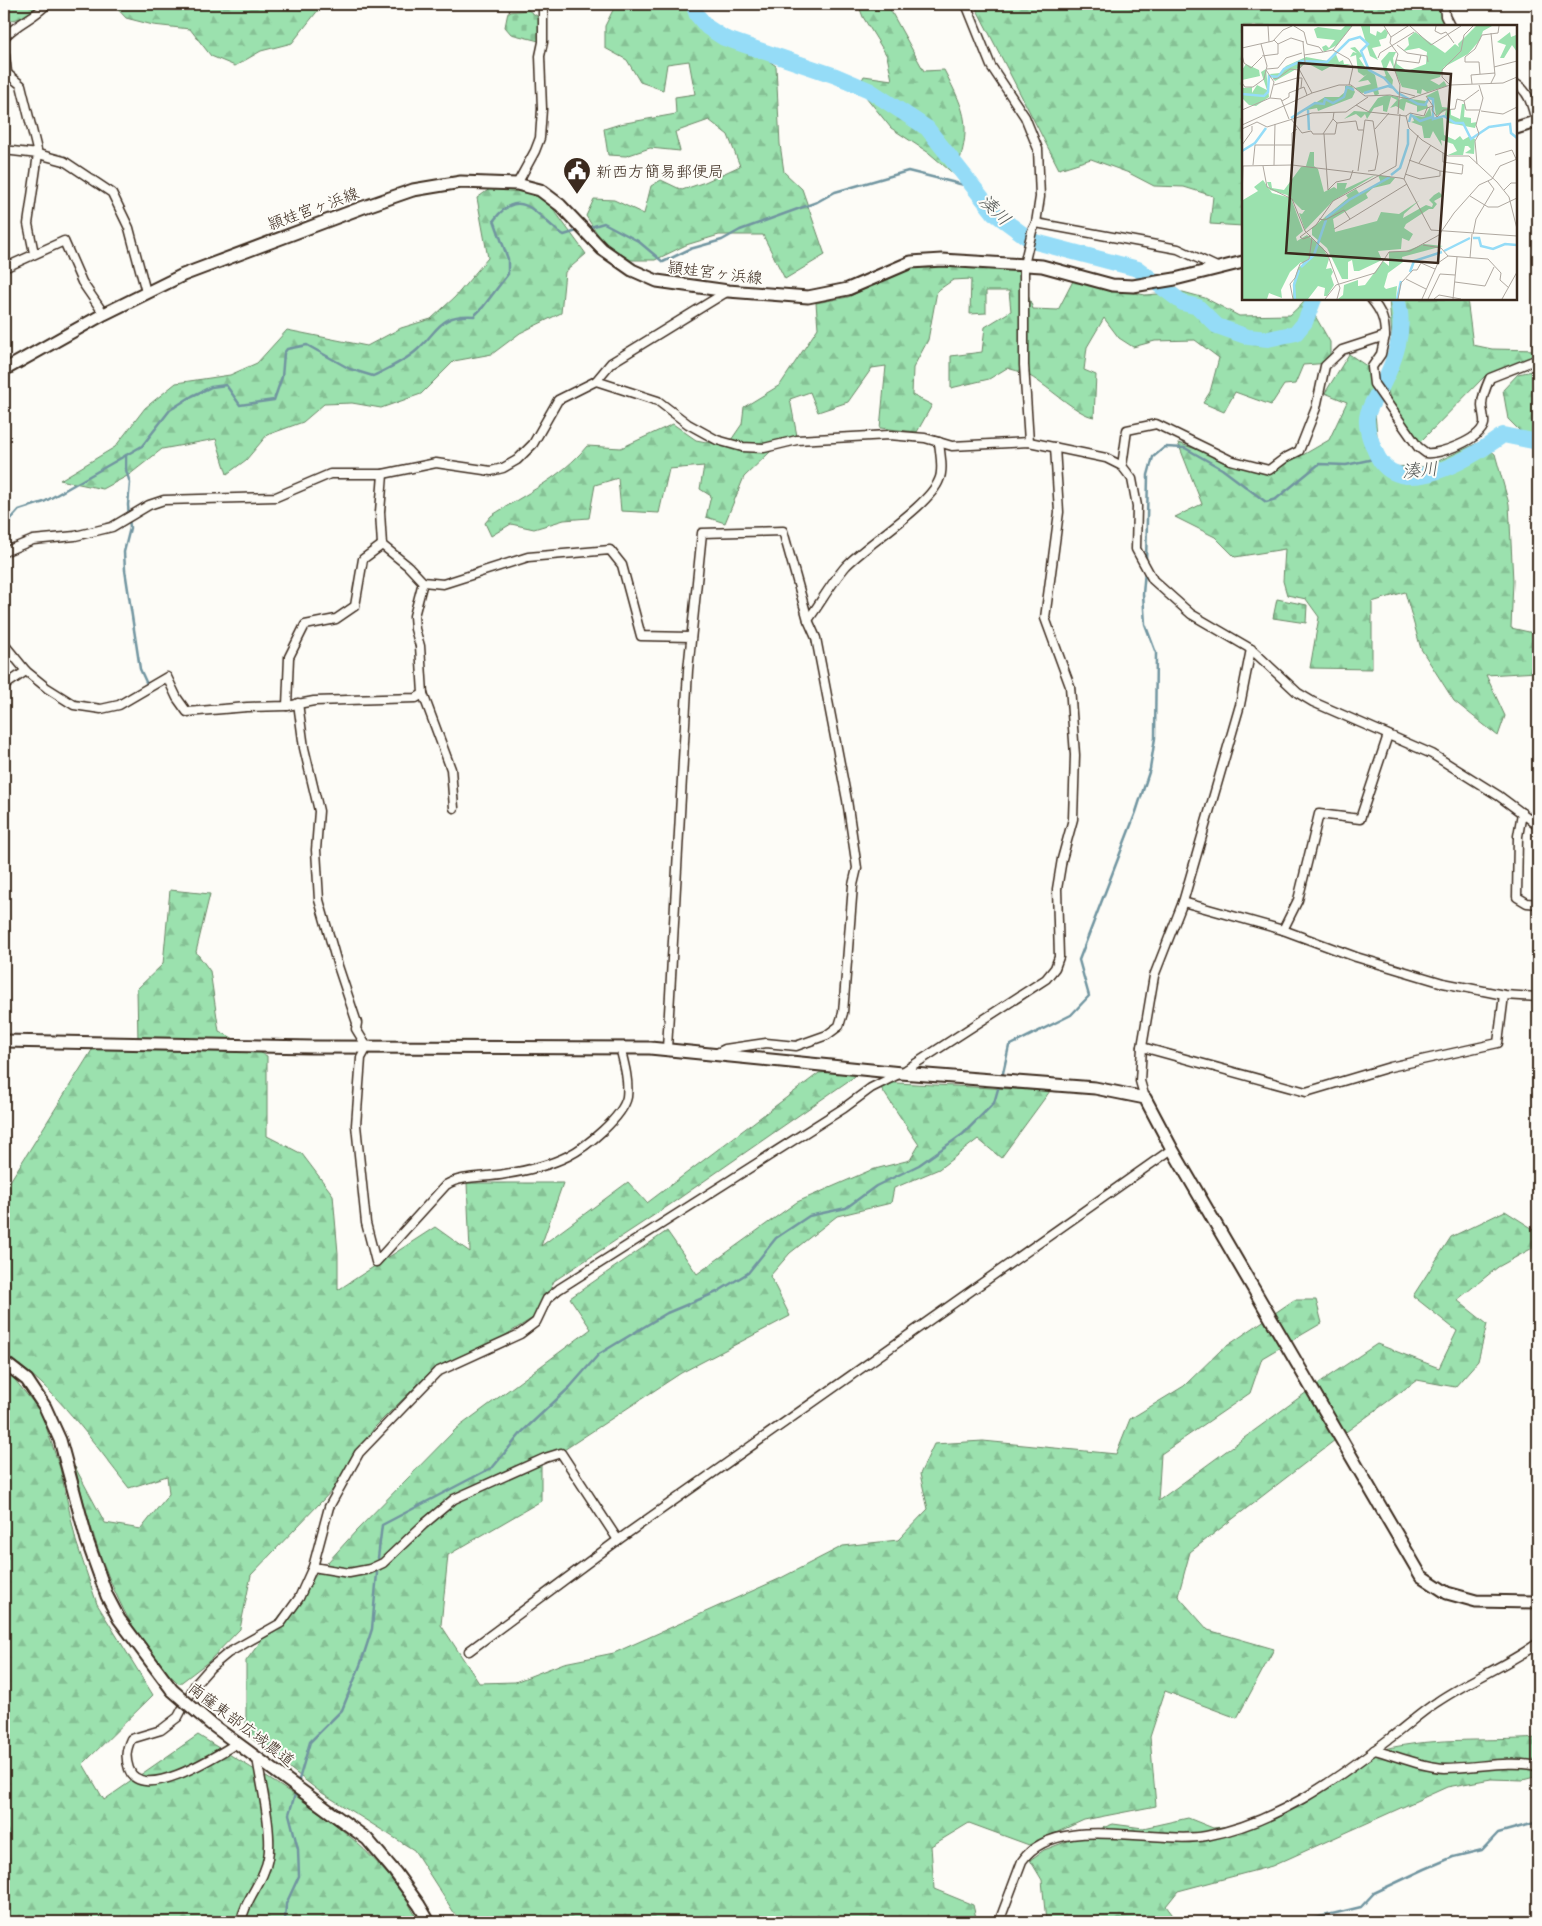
<svg xmlns="http://www.w3.org/2000/svg" width="1542" height="1926" font-family="Sriracha,'Klee One',sans-serif">
	<defs>
		<pattern id="forest-firs" width="22" height="20" patternUnits="userSpaceOnUse" patternTransform="scale(1.25)"><rect width="22" height="20" fill="#9be1ae"/><path d="M5 1l3.5 6h-7zM16 11l3.5 6h-7z" fill="#86c195"/></pattern>
		<pattern id="cemetery-stones" width="16" height="16" patternUnits="userSpaceOnUse" patternTransform="scale(1.25)"><rect width="16" height="16" fill="#9be1ae"/><path d="M2 7V4a2 2 0 0 1 4 0v3zM10 15v-3a2 2 0 0 1 4 0v3z" fill="#86c195"/></pattern>
	</defs>
	<rect width="100%" height="100%" fill="#fdfcf7"/>
	<filter id="ink" filterUnits="userSpaceOnUse"><feTurbulence type="fractalNoise" baseFrequency=".02" numOctaves="2"/><feDisplacementMap in="SourceGraphic" scale="10" xChannelSelector="R" yChannelSelector="G"/><feConvolveMatrix kernelMatrix="1 2 1 2 8 2 1 2 1" color-interpolation-filters="sRGB"/></filter>
	<g filter="url(#ink)">
		<g fill="url(#forest-firs)" stroke="#6b8666">
			<path d="M4 4H59L42 13 4 22Z"/>
			<path d="M113 4H323L292 43 261 51 235 66 211 56 190 29 153 25 126 18Z"/>
			<path d="M412 4H466L421 9Z"/>
			<path d="M616 4H684L701 9 727 39 761 55 776 66 780 144 784 172 802 189 825 255 785 279 763 235H719L686 245 655 260H631L604 244 586 216 594 199 614 200 644 214 651 186 661 180 682 190 705 182 740 166 728 135 709 120 675 132 680 151 650 148 626 156 608 155 604 129 620 124 676 114 675 97 695 94 689 61 667 64 663 90 640 82 627 60 605 48V26Z"/>
			<path d="M858 4H887L924 71 944 70C967 114 972 127 955 175L929 153 891 128 858 87 864 76 892 80 887 56 863 17Z"/>
			<path d="M974 4H1448L1446 20 1442 26H1243V226L1210 224 1213 196 1184 187 1154 186 1129 173 1091 159 1059 169Z"/>
			<path d="M498 183 523 188 546 199 586 254 565 272 561 313 520 333 492 354 454 361 421 394 381 408 352 403 324 404 303 422 267 435 246 460 227 474 216 439 162 449 129 475 103 489 60 480 115 447 145 408 176 383 230 375 257 363 287 330 367 346 401 328 431 319 455 297 488 258 477 198Z"/>
			<path d="M954 264 1019 270 1033 309 1058 310 1073 281 1145 295 1183 292 1205 298 1239 316 1290 315 1306 300 1330 342V363L1303 365 1295 384 1284 385 1271 405 1235 392 1224 412 1203 403 1210 392 1219 358 1195 340 1155 341 1133 347 1119 338 1104 318 1087 347 1084 370 1096 375 1094 417C1077 415 1045 383 1026 374 1020 371 1013 370 1007 368L989 379 951 388V356L982 352 985 327 1011 311 1009 291H986V313L970 314 971 279 953 280 937 291 928 340 913 368 912 395 932 405 917 432 880 428 886 366 872 368 848 402 818 412 810 392 790 399 797 436 770 452 744 477 725 523 706 517 711 496 700 489 704 466 669 469 659 513 621 511 618 478 595 485 589 518 564 520 534 529 511 524 491 536 485 523 491 516C525 494 561 478 587 446L621 448 673 424 696 440 727 446 742 424 744 407 780 385 818 328 816 303 848 297 914 266Z"/>
			<path d="M1389 299H1467L1473 345 1492 349 1538 350V355L1486 375 1420 442 1392 405 1384 377 1392 336Z"/>
			<path d="M1349 354 1371 369 1377 435 1384 466 1425 467 1480 442 1495 454 1509 504 1513 581 1511 628 1538 634V672L1486 675 1505 716 1498 736 1454 701 1421 649 1405 592 1372 602V669L1310 668 1319 617 1306 599 1287 595 1283 581 1285 549 1235 557 1215 537 1175 517 1202 504 1178 443 1258 470 1303 455 1329 440 1347 402 1325 393Z"/>
			<path d="M1538 370V459L1529 440 1508 419 1503 390 1518 374Z"/>
			<path d="M170 890 210 894 196 952 210 971 219 1031 267 1056V1136L302 1154 333 1195 338 1253V1290L435 1227 470 1252 467 1183H563L541 1246 628 1182 647 1203 819 1073 864 1070 671 1204 554 1281 539 1314 498 1340 434 1368 374 1428 342 1480 251 1575 240 1629 208 1662 179 1684C169 1674 158 1664 150 1653 111 1600 90 1530 75 1467L105 1523 141 1529 169 1494 167 1476 129 1488C94 1444 52 1382 4 1355V1191L92 1050 138 1040 137 989 163 964Z"/>
			<path d="M877 1082 1050 1091 1001 1158 978 1139 939 1169 894 1188 891 1203 837 1216 790 1253 770 1276 790 1316 681 1373 541 1465V1501L448 1555 441 1625 479 1683 515 1682 564 1663 614 1653 779 1579 843 1546 898 1540 928 1509 920 1474 934 1444 983 1441 1116 1454 1130 1419 1184 1386 1221 1350 1294 1300H1316L1322 1323 1262 1358 1250 1393 1161 1454 1158 1501 1326 1378 1377 1344 1439 1368 1457 1331 1413 1296 1451 1237 1505 1211 1538 1232V1245L1498 1267 1457 1300 1487 1324 1478 1361 1455 1387 1417 1380 1335 1440 1190 1552 1178 1596 1208 1630 1274 1649 1237 1718 1165 1691 1150 1737 1156 1806 1084 1820 1029 1845 969 1823 931 1846 934 1889 973 1905 977 1922H460L414 1850 319 1791 246 1734V1661L281 1614 356 1531 456 1429 591 1329 570 1298 667 1231 697 1274 797 1202 871 1170 910 1160 919 1145Z"/>
			<path d="M4 1372 11 1375 41 1412 60 1468 76 1541 97 1604 153 1695 83 1764 104 1800 198 1735C280 1787 374 1833 419 1922H4Z"/>
			<path d="M1538 1738V1776L1523 1780 1491 1779 1447 1787 1272 1866 1178 1891 1166 1906 1178 1922H1046L1042 1880 1030 1860 1044 1850 1113 1824 1143 1828 1188 1818 1213 1828 1258 1823 1374 1752C1427 1736 1484 1742 1538 1738Z"/>
		</g>
		<g fill="url(#cemetery-stones)" stroke="#6b8666">
			<path d="M528 10 540 18 539 41 511 34 505 27 508 12Z"/>
			<path d="M1277 599 1307 605 1306 623 1273 618Z"/>
		</g>
		<g fill="none" stroke-linecap="round" stroke-linejoin="round">
			<g stroke="#7195a0" stroke-width="2.5">
				<path d="M587 228 604 223 638 241 663 262 690 249 722 240 740 230 817 202 835 192 908 171 976 188"/>
				<path d="M126 455V470L130 483 128 505 130 528 124 552 125 570 140 669 146 682"/>
				<path d="M4 527 19 510 44 502 142 446 170 410 192 396 211 387 226 385 240 405 274 400 282 377 284 353 287 349 307 345 350 369 373 376C387 369 405 361 417 350 439 330 439 314 474 316L483 307 508 274V259L494 220C522 182 540 221 564 235L580 230"/>
				<path d="M1146 563 1148 475 1153 457 1165 447 1185 448 1222 469 1266 502 1276 499 1319 464 1346 465 1378 458"/>
				<path d="M1003 1073 1009 1046 1071 1015 1089 996 1079 960 1136 812 1150 769 1155 738 1156 653 1145 624 1143 594 1145 570"/>
				<path d="M378 1558 382 1525 493 1467 522 1432 570 1387 599 1354 667 1313 717 1292 748 1273 776 1238 809 1216 846 1208 876 1186 919 1165 963 1134 994 1103 998 1089"/>
				<path d="M298 1783 310 1742 342 1710 361 1663 372 1629 377 1573"/>
				<path d="M285 1922 286 1904 299 1876 298 1849 289 1814 296 1791"/>
				<path d="M1299 1922 1361 1907 1374 1893 1425 1869 1453 1857 1482 1850 1498 1833 1538 1822"/>
			</g>
			<g stroke="#95dcf7" stroke-width="16">
				<path d="M693 4 697 15 707 27 724 38 836 76 869 90 927 128 994 213 1032 241 1138 269 1183 303 1198 307 1217 326 1248 337 1268 339 1296 333 1305 322 1314 299"/>
				<path d="M1397 299C1407 328 1395 360 1382 386 1377 394 1371 404 1368 413 1364 426 1371 442 1376 453 1398 505 1474 456 1503 435L1538 442"/>
			</g>
			<defs>
				<g id="street">
					<path d="M966 4 991 66 1025 117 1038 149 1040 197 1036 223 1032 231 1024 265V365L1029 442"/>
					<path d="M1444 4 1445 16 1450 26"/>
					<path d="M4 38C16 23 35 18 47 4"/>
					<path d="M4 48 7 72"/>
					<path d="M4 71 21 85 38 154 64 161 112 193 129 228 146 292"/>
					<path d="M1516 84C1530 92 1532 107 1536 121"/>
					<path d="M4 150 38 154 28 224 34 253"/>
					<path d="M517 184 535 151 540 138 542 109 540 56 543 42V4"/>
					<path d="M1036 223 1178 249 1219 268"/>
					<path d="M4 268 64 241 82 282 104 314"/>
					<path d="M1385 336 1381 354 1372 367 1374 384 1418 447 1426 453C1439 455 1480 440 1484 424 1485 419 1482 411 1482 405 1482 396 1486 387 1490 378L1538 359"/>
					<path d="M596 381 658 401 688 424 717 440 742 447 764 448 797 440 889 435 925 438 952 446 1029 442 1106 458 1122 466 1132 479 1137 506 1136 549 1153 580 1191 614 1251 649 1298 693 1313 702 1432 754 1499 796 1538 825"/>
					<path d="M1122 466 1127 430 1156 424 1230 460 1269 470 1285 458 1299 451 1316 408 1325 366 1342 350 1385 336C1385 320 1381 311 1371 299"/>
					<path d="M4 552 33 540 75 536 112 527 149 505 164 500 276 497 330 474H383L436 463 491 471 503 468 517 460 533 444 558 400 596 381 611 363 728 291"/>
					<path d="M423 582 443 584 528 557 610 550 622 565 641 636 691 637"/>
					<path d="M808 620C821 602 832 582 846 566 868 543 929 506 939 480 944 470 940 454 939 442"/>
					<path d="M4 644 26 671 47 688 74 705 101 709 119 705 167 677 177 698 187 712 247 707 287 706 314 701 416 698 423 694 420 646 415 629 414 616 423 582 408 566 382 545 380 512 383 474"/>
					<path d="M4 686 26 671"/>
					<path d="M423 694 451 769 454 808"/>
					<path d="M298 703 304 748 319 811 316 850 319 900 337 963 357 1023 356 1029 367 1047 361 1058 356 1125 366 1223 376 1262 446 1185C462 1175 486 1178 505 1174 525 1171 550 1165 568 1156 586 1147 623 1117 627 1097 629 1080 624 1063 620 1047"/>
					<path d="M287 706 289 657 305 625 336 619 355 606 363 559 382 545"/>
					<path d="M1522 813 1518 836 1517 897 1527 903 1538 904"/>
					<path d="M1183 902 1283 930 1356 957 1443 983 1504 995 1538 997"/>
					<path d="M1283 930 1298 900 1319 814 1360 819 1388 735"/>
					<path d="M1142 1047 1306 1092 1390 1067 1498 1043 1504 995"/>
					<path d="M667 1049 688 670 702 533 783 531 808 620 816 638 847 800 857 868 853 885 843 1013 839 1026 827 1035 796 1046 766 1043 725 1049 715 1054"/>
					<path d="M1145 1098 1140 1081 1142 1047 1154 976 1183 902 1240 705 1251 649"/>
					<path d="M313 1567 349 1573 370 1569 383 1563 423 1525 454 1499 545 1458 561 1453 618 1540"/>
					<path d="M469 1651 618 1540 1172 1149"/>
					<path d="M237 1743C219 1754 142 1804 129 1769 125 1757 126 1750 131 1739L161 1730 178 1717 195 1685 210 1668 228 1653 281 1623 299 1598 313 1567 329 1507 359 1453 437 1372 520 1334 536 1322 547 1299 559 1289 844 1108 871 1088 901 1073 1046 979 1055 968 1059 957 1057 889 1062 859 1073 819 1075 755 1070 686 1045 618 1059 512 1055 447"/>
					<path d="M1374 1750C1397 1756 1422 1767 1445 1768 1477 1768 1507 1760 1538 1766"/>
					<path d="M241 1922C245 1898 264 1882 268 1858 273 1833 261 1784 257 1758"/>
					<path d="M999 1922 1022 1861C1055 1812 1155 1845 1206 1836 1276 1823 1334 1781 1389 1739 1405 1727 1420 1713 1437 1702 1469 1680 1507 1666 1538 1643"/>
				</g>
				<g id="secondary">
					<path d="M1516 128 1538 121"/>
					<path d="M4 370 104 314 183 275 361 208 413 190 461 182 517 184 540 190 560 205 602 249 632 270 657 281 728 291 808 297 848 289 911 262 942 260 1042 266 1112 285 1133 286 1175 279 1243 262"/>
					<path d="M4 1041 311 1047 650 1048 901 1073 1095 1088 1145 1098 1172 1149 1421 1576 1447 1593 1476 1601 1538 1602"/>
					<path d="M4 1362 27 1380 45 1407 60 1440 87 1540 107 1596 119 1619 172 1690"/>
					<path d="M211 1724 367 1839 395 1872 419 1905 429 1922"/>
				</g>
			</defs>
			<use href="#street" stroke="#3b2a1e" stroke-width="11"/>
			<use href="#secondary" stroke="#3b2a1e" stroke-width="15"/>
			<use href="#street" stroke="#fdfcf7" stroke-width="8"/>
			<use href="#secondary" stroke="#fdfcf7" stroke-width="11"/>
			<defs>
				<path id="secondary-bridge" d="M172 1690 211 1724"/>
			</defs>
			<use href="#secondary-bridge" stroke="#3b2a1e" stroke-width="15" stroke-linecap="butt"/>
			<use href="#secondary-bridge" stroke="#fdfcf7" stroke-width="11"/>
		</g>
	</g>
	<defs>
		<symbol id="civic-pin" viewBox="-11 -11 22 30"><path d="M0 17L-7.5 6A9.5 9.5 0 1 1 7.5 6Z" fill="#3b2a1e" stroke="#fdfcf7"/><path d="M-.6-6.5H3V-4.5H.6V-3L4-1V1h2V6H-6V1h2V-1L-.6-3ZM-1.2 2.5V6h2.4V2.5Z" fill="#fff"/></symbol>
	</defs>
	<g fill-rule="evenodd">
		<use href="#civic-pin" x="561" y="155" width="32" height="43"/>
	</g>
	<g text-anchor="middle" stroke-width="4" stroke-linejoin="round" paint-order="stroke">
		<g font-size="16" fill="#3b2a1e" stroke="#fdfcf7" text-anchor="start">
			<text x="596" y="177">新西方簡易郵便局</text>
		</g>
		<g font-size="16" fill="#3b2a1e" stroke="#fdfcf7">
			<text transform="translate(313 208) rotate(-20)" y="6">頴娃宮ヶ浜線</text>
			<text transform="translate(715 272) rotate(7)" y="6">頴娃宮ヶ浜線</text>
			<text transform="translate(242 1724) rotate(37)" y="6">南薩東部広域農道</text>
		</g>
		<g font-size="18" font-style="italic" fill="#525654" stroke="#fdfcf7">
			<text transform="translate(995 210) rotate(44)" y="6">湊川</text>
			<text transform="translate(1420 470) rotate(-5)" y="6">湊川</text>
		</g>
	</g>
	<g transform="translate(1242 25)">
		<rect width="275" height="275" fill="#fdfcf7"/>
		<path d="M103 1H110L95 20 82 27 80 22 84 20 87 23 93 15 75 13 72 4 76 2 99 5ZM119 1H128V8L134 11 135 6 139 8 143 4 146 8 144 13 137 15 139 21 130 23 136 35 128 31ZM234 1H250L241 6 238 15 226 29 202 42 198 52 188 55 197 60 202 56 205 61 185 67 180 64 179 69 175 68V65L160 62 148 35 144 44 151 55 150 62 141 52 144 51 139 36 147 27H154L151 33 152 42 154 34 155 39 165 46 184 39 185 27 177 23 161 26 167 20 166 13 173 7 203 28 213 19 217 22 216 19ZM268 7 269 12 274 10 275 27 270 20 262 33H258L264 20 255 17ZM113 22 121 31 117 33 123 42 133 50 137 69 133 71 131 66 120 68 113 63 129 59 126 55 116 57 125 49 122 51 116 47 114 30 108 32 111 27 115 28 108 23ZM93 27 97 37 101 35 102 39H109L99 42 93 39 80 46 65 38 33 56 28 49 38 48 44 41 64 32 86 36ZM4 39 17 45 18 51 0 55V45ZM24 44 27 72 14 81 7 80 0 73V63L10 62V68L15 60 25 65 19 47ZM103 61H110L113 67 110 73 76 86 75 83 60 86 83 72H97L103 67ZM196 65 200 82 208 83 194 91 192 77 184 71ZM145 70 156 72 157 75 161 73 184 76 186 83 175 87V81L164 77 162 86 154 81 148 83 155 75 149 72 145 87 141 86V80L132 83 125 94 123 89 119 93 114 89 102 94 112 86 126 87 136 73ZM220 79H223L222 92 229 93V98L235 97 233 103 207 98 203 90 204 85 209 84V90L218 94ZM188 82 190 93H201L202 110 213 115 218 111 221 115 228 111 233 114 232 129 223 128 229 124 226 121H223L221 130H206L215 126 211 119 199 115 200 121 191 106 188 113H182L180 101 169 97 172 96 170 90 182 92ZM68 127H72V141L76 144 82 167 92 162 95 164V158H105L103 164 135 149 91 176 63 205 57 188 60 189 63 185H60L45 170 28 165 25 157H29L30 163 42 165 59 142 64 141ZM136 150 153 153 148 159 131 163 124 169 126 173 91 194 93 207 135 196 139 187 157 189 178 175 162 189 161 193 184 180 190 182 191 179 187 175 192 170 197 167 201 171 192 176 195 179 191 184H187L164 199 162 203 171 209 167 216 160 213 159 224 136 226 140 235 117 246H112L110 235 106 237V254H100L85 223 70 210V203L106 173 104 170 114 164 117 168 139 158ZM21 155 30 168 49 173 61 206 54 212 55 216 65 210 81 223 87 234 84 244 89 243 91 247 89 251 92 260 85 271H82L83 263 76 261 66 274H51V259L56 243 61 239 59 237 48 247 39 265 40 273 27 268 25 274H0L1 175 16 166 12 162ZM182 219 201 221 160 232 161 237 146 248 142 262 144 264 155 261 154 274H96L101 270 102 260 116 255V261L123 260 141 236 147 241V227L164 226Z" fill="#9be1ae"/>
		<path fill="none" stroke="#95dcf7" stroke-width="2.5" d="M122 68 146 61 152 63M0 69 22 71 26 67 27 51 36 52 42 44 59 36 85 37 107 15 118 12 126 19 119 26 127 45 142 53 156 68 176 79 183 80 187 73 191 74V94L202 91 213 98H221L229 114 247 102 268 99 269 108 275 113M66 85 67 105M49 93 73 78 82 79 83 74 91 78 102 72 105 62 112 65M167 97 169 90 178 96 190 92M0 126 13 118 24 103M149 150 158 143 166 119V104M84 193 107 175 148 152M231 213H237L239 221 251 224 263 219 275 220M202 226 228 213M59 242 72 230 84 195M168 247 172 236 200 227M53 274 52 260 57 245M155 274 159 256"/>
		<path fill="none" stroke="#afa8a0" stroke-width="1" d="M26 1 27 17M52 1 62 7 65 19 77 22 81 27 91 25 107 34 111 42 107 60M142 1 149 12 148 18 156 29 152 43 158 60 156 89M168 1 189 20 219 1M194 1 193 6 199 9 204 7 212 18M149 12 166 1M32 15 36 19 49 13 62 17M61 17 63 37 57 44 70 68M155 20 165 28 185 31 186 37M0 23 31 16 41 5 50 1M91 25 110 1M0 30 2 38 9 43 20 32M62 30 81 27M20 31 36 29V19M136 33 138 28 172 7M154 35 177 38 179 30M252 42 275 36M25 44 36 43 44 33 60 28M24 45 32 57 28 73 39 74 47 94M238 49 237 37H223V32L233 24 240 10 256 8 257 1M31 54 36 53 48 44 57 45M0 58 3 62H11L22 54 25 41 19 19M249 58 253 50 249 8M230 59 229 50 253 48M32 60 55 53H60L59 63M208 60 200 52V45L219 26 222 10 231 1M237 65 222 76 224 85H238M158 67 173 71M40 76 47 72V68L62 62 65 70M114 80 127 87 164 91M191 81 190 85 195 92 201 85 213 84 215 74 222 76M0 85 28 73M239 86 261 89 275 82M164 91 167 103 180 115 206 131H227L255 157 267 172 275 204M164 91 168 88 182 91 185 83 191 81 184 71M49 94 60 108 69 106 71 109H93L95 98 91 94M95 98 114 96 116 105H121M0 100 70 68 97 60H109L123 71 148 70 167 74 208 60 261 58 275 52M0 104 15 97 25 102 70 88 104 87 126 72M133 104 147 88M81 109 91 94 92 87M82 109 86 165M0 120 10 106V101M253 130 270 125 274 134M167 135 198 146 220 149 221 140 201 137V128M177 138 189 120M235 139 233 116 237 109 234 100 241 73 237 60M11 140 13 120H50M32 140 33 99M50 140V108L55 104M0 141 50 140 158 153 162 154 189 205 275 211M21 141 25 162 50 174 63 206 85 228 98 263 95 274M116 146 123 95 131 96 136 129 133 145 126 146M163 149 178 154 198 151V146M162 154 176 110M86 165 94 157 108 154 111 145M262 165 269 158H275M228 171 246 182H256L275 173M0 176 1 141M77 194 83 195 102 185 108 194M92 204 165 159M231 209 234 194 252 164 246 156M69 211 61 214 58 212 74 200 91 176 154 141 158 89M181 220 199 223 206 231 246 234 259 248 258 255 267 263M228 233 230 209M164 254 184 264M213 257 243 261 252 242M51 274 48 259 53 253 58 239 67 234 70 213M83 274 94 260 133 248 147 227 168 226 197 210 212 188 237 160 250 154 258 141 275 134M156 274 159 258 171 245H175L179 238 193 244M180 274 196 238 206 231M186 274 198 249 213 250M192 274 197 270 219 274M211 274 215 232M260 274 275 247"/>
		<path fill="#3b2a1e" fill-opacity="0.15" stroke="#3b2a1e" stroke-width="2.5" d="M57 38 209 49 196 238 44 228Z"/>
		<rect width="275" height="275" fill="none" stroke="#3b2a1e" stroke-width="2.5"/>
	</g>
	<rect width="1542" height="1926" fill="none" stroke="#fdfcf7" stroke-width="20"/>
	<rect x="10" y="10" width="1522" height="1906" fill="none" stroke="#3b2a1e" stroke-width="2" filter="url(#ink)"/>
</svg>
